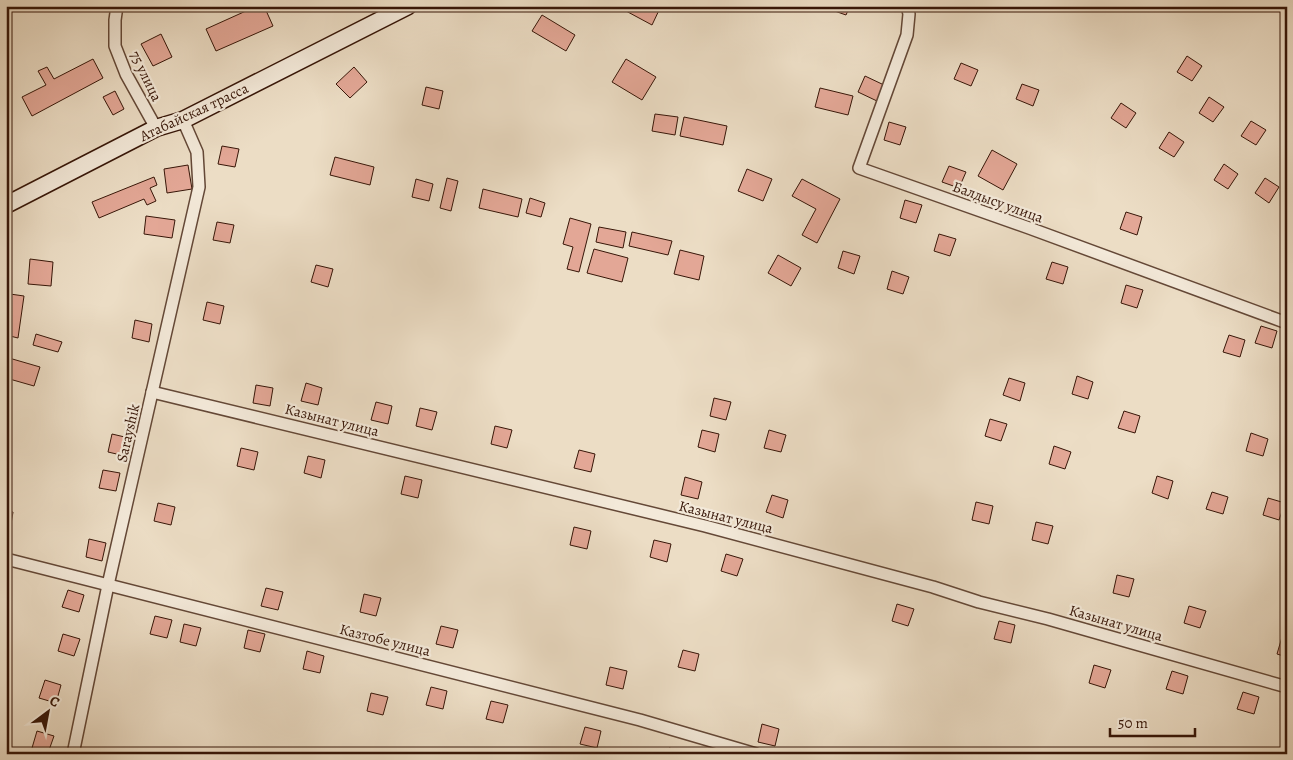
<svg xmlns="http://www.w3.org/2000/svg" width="1293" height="760" font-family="Alegreya,serif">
	<rect width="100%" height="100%" fill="#ecddc5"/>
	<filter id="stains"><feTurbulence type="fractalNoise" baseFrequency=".004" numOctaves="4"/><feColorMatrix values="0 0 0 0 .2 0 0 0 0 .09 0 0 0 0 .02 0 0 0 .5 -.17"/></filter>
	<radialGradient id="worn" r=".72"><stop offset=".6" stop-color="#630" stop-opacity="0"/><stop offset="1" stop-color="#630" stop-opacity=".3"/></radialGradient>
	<g fill="#e3a796" stroke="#371608">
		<path d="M257 6H264L273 26 216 51 206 29Z"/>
		<path d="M628 6H661L652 25 626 11Z"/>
		<path d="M830 6H850L846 15 829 9Z"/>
		<path d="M542 15 575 35 566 51 532 31Z"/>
		<path d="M161 34 172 57 153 66 141 44Z"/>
		<path d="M1187 56 1202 66 1192 81 1177 72Z"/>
		<path d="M93 59 103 78 32 116 22 97 46 85 38 71 47 67 54 79Z"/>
		<path d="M626 59 656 77 642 100 612 82Z"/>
		<path d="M961 63 978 70 971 86 954 79Z"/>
		<path d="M354 67 367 82 350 98 336 84Z"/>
		<path d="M865 76 884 85 877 101 858 92Z"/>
		<path d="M1022 84 1039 90 1033 106 1016 99Z"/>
		<path d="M426 87 443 91 439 109 422 105Z"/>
		<path d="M820 88 853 96 848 115 815 107Z"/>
		<path d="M115 91 124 109 113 115 103 97Z"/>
		<path d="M1209 97 1224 107 1213 122 1199 113Z"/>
		<path d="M1121 103 1136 113 1126 128 1111 118Z"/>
		<path d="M655 114 678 117 675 135 652 131Z"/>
		<path d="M684 117 727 126 723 145 680 136Z"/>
		<path d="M1251 121 1266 130 1256 145 1241 136Z"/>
		<path d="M889 122 906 127 900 145 884 140Z"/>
		<path d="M1169 132 1184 142 1174 157 1159 148Z"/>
		<path d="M222 146 239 149 235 167 218 164Z"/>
		<path d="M992 150 1017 164 1003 190 978 176Z"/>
		<path d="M335 157 374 167 370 185 330 175Z"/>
		<path d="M1224 164 1238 174 1228 189 1214 180Z"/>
		<path d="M188 165 192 189 167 193 164 169Z"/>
		<path d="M949 166 966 172 959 188 942 182Z"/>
		<path d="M747 169 772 179 763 201 738 191Z"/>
		<path d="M154 177 157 185 150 188 156 201 147 205 144 199 99 218 92 202Z"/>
		<path d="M447 178 458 181 451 211 440 208Z"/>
		<path d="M1265 178 1279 187 1269 203 1255 193Z"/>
		<path d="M416 179 433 184 429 201 412 197Z"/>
		<path d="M802 179 840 199 817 243 802 235 816 209 792 196Z"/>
		<path d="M483 189 522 199 518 217 479 208Z"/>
		<path d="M530 198 545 203 541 217 526 213Z"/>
		<path d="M905 200 922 205 916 223 900 218Z"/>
		<path d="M1126 212 1142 217 1137 235 1120 229Z"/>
		<path d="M146 216 175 220 172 238 144 234Z"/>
		<path d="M570 218 591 224 579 272 567 269 573 247 563 244Z"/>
		<path d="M217 222 234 225 230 243 213 240Z"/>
		<path d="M599 227 626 232 623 248 596 242Z"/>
		<path d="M632 232 672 241 668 255 629 246Z"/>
		<path d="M939 234 956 239 950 256 934 251Z"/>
		<path d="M594 249 628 258 622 282 587 273Z"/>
		<path d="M680 250 704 256 699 280 674 274Z"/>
		<path d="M843 251 860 256 854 274 838 268Z"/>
		<path d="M778 255 801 268 791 286 768 273Z"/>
		<path d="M30 259 53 262 51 286 28 284Z"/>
		<path d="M1052 262 1068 267 1063 284 1046 279Z"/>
		<path d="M316 265 333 269 328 287 311 282Z"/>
		<path d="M892 271 909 277 903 294 887 289Z"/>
		<path d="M1126 285 1143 290 1137 308 1121 303Z"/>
		<path d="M10 294 24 296 18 338 6 335V318Z"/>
		<path d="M207 302 224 306 220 324 203 320Z"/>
		<path d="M135 320 152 324 149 342 132 338Z"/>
		<path d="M1261 326 1277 331 1272 348 1255 343Z"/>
		<path d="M36 334 62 342 58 352 33 345Z"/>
		<path d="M1229 335 1245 340 1240 357 1223 352Z"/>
		<path d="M9 358 40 367 34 386 6 378V367Z"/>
		<path d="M1077 376 1093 382 1088 399 1072 394Z"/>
		<path d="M1009 378 1025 383 1020 401 1003 395Z"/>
		<path d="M306 383 322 388 318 405 301 401Z"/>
		<path d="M256 385 273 388 270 406 253 403Z"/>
		<path d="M714 398 731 402 726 420 710 416Z"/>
		<path d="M376 402 392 406 388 424 371 420Z"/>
		<path d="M420 408 437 412 432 430 416 426Z"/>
		<path d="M1124 411 1140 416 1135 433 1118 428Z"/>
		<path d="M990 419 1007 424 1001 441 985 436Z"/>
		<path d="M495 426 512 430 507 448 491 444Z"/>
		<path d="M702 430 719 434 715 452 698 447Z"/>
		<path d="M769 430 786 435 781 452 764 448Z"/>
		<path d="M1251 433 1268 439 1263 456 1246 451Z"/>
		<path d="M112 434 129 438 125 456 108 452Z"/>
		<path d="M1054 446 1071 452 1065 469 1049 464Z"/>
		<path d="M241 448 258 452 254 470 237 466Z"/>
		<path d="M579 450 595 454 591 472 574 468Z"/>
		<path d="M308 456 325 460 321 478 304 473Z"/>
		<path d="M103 470 120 473 116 491 99 488Z"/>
		<path d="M405 476 422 480 418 498 401 494Z"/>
		<path d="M1157 476 1173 481 1168 499 1152 493Z"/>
		<path d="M685 477 702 482 698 499 681 495Z"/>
		<path d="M1212 492 1228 497 1223 514 1206 509Z"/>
		<path d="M772 495 788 500 783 518 766 512Z"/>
		<path d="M1268 498 1285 503 1279 520 1263 515Z"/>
		<path d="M976 502 993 506 989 524 972 520Z"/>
		<path d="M158 503 175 507 171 525 154 521Z"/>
		<path d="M6 511 13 512 10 530H6Z"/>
		<path d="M1036 522 1053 526 1048 544 1032 540Z"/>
		<path d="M574 527 591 531 587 549 570 545Z"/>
		<path d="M89 539 106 543 102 561 86 557Z"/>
		<path d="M654 540 671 544 667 562 650 557Z"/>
		<path d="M726 554 743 559 737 576 721 571Z"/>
		<path d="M1117 575 1134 579 1129 597 1113 593Z"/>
		<path d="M266 588 283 592 278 610 261 606Z"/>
		<path d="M68 590 84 595 79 612 62 607Z"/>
		<path d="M364 594 381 598 376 616 360 612Z"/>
		<path d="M897 604 914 609 908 626 892 621Z"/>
		<path d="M1189 606 1206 611 1200 628 1184 623Z"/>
		<path d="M155 616 172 620 167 638 150 634Z"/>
		<path d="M999 621 1015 625 1011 643 994 639Z"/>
		<path d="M184 624 201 628 196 646 180 642Z"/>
		<path d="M441 626 458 630 453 648 436 644Z"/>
		<path d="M248 630 265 634 260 652 244 648Z"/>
		<path d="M63 634 80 639 74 656 58 651Z"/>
		<path d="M1282 637 1287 638V657L1277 654Z"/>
		<path d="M683 650 699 654 695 671 678 667Z"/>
		<path d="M307 651 324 656 320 673 303 669Z"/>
		<path d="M1094 665 1111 670 1105 688 1089 683Z"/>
		<path d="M610 667 627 671 623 689 606 685Z"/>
		<path d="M1172 671 1188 676 1183 694 1166 689Z"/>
		<path d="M45 680 61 685 56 703 39 698Z"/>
		<path d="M431 687 447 691 443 709 426 705Z"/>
		<path d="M1243 692 1259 697 1254 714 1237 709Z"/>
		<path d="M371 693 388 697 383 715 367 711Z"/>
		<path d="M491 701 508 705 503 723 486 719Z"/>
		<path d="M762 724 779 729 775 746 758 742Z"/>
		<path d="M585 727 601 731 597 748 580 744Z"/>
		<path d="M37 731 54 736 48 753 32 748Z"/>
		<path d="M669 748 686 752 685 754H668Z"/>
	</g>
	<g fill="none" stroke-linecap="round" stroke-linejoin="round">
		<defs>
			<g id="street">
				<path d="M117 6 115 20V46L126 74 156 128"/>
				<path d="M907 6 909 14 907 35 859 168 1029 228 1287 323"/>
				<path d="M152 392 705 526 933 587 979 602 1048 619 1287 687"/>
				<path d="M6 559 640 720 756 754"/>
				<path d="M73 754 108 585 199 187 197 152 183 120"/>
			</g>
			<path id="secondary" d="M6 205 156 128 183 120 408 6"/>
		</defs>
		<use href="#street" stroke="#644837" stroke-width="14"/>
		<use href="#secondary" stroke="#371608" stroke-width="19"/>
		<use href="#street" stroke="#f3e9d9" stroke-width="11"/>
		<use href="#secondary" stroke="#f3e9d9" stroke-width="16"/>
	</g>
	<g text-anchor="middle" stroke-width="4.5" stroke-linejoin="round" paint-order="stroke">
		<g font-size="15" fill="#371608" stroke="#f3e9d9">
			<text transform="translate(146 76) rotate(64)" y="5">75 улица</text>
			<text transform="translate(194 112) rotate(-25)" y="5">Атабайская трасса</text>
			<text transform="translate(998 202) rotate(20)" y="5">Балдысу улица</text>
			<text transform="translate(332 420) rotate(14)" y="5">Казынат улица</text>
			<text transform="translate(128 433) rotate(-77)" y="5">Sarayshik</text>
			<text transform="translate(726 517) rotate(14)" y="5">Казынат улица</text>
			<text transform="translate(1116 623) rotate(16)" y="5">Казынат улица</text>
			<text transform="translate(385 640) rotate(14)" y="5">Казтобе улица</text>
		</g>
	</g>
	<rect width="1293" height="760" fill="none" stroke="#ecddc5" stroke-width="25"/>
	<rect x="8" y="8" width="1278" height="745" fill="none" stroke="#371608" stroke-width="2.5"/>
	<rect x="12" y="12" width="1268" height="735" fill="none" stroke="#371608"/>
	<g transform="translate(48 712) rotate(32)" stroke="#f3e9d9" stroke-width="4" paint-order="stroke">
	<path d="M0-4L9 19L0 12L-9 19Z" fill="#371608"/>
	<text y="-8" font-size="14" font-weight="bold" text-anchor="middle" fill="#371608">С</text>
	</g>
	<path d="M1110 728v8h85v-8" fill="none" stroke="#371608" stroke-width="2.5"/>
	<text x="1118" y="728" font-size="15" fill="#371608" stroke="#f3e9d9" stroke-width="4" paint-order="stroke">50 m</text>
	<rect width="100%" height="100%" filter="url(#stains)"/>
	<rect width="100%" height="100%" fill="url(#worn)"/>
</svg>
